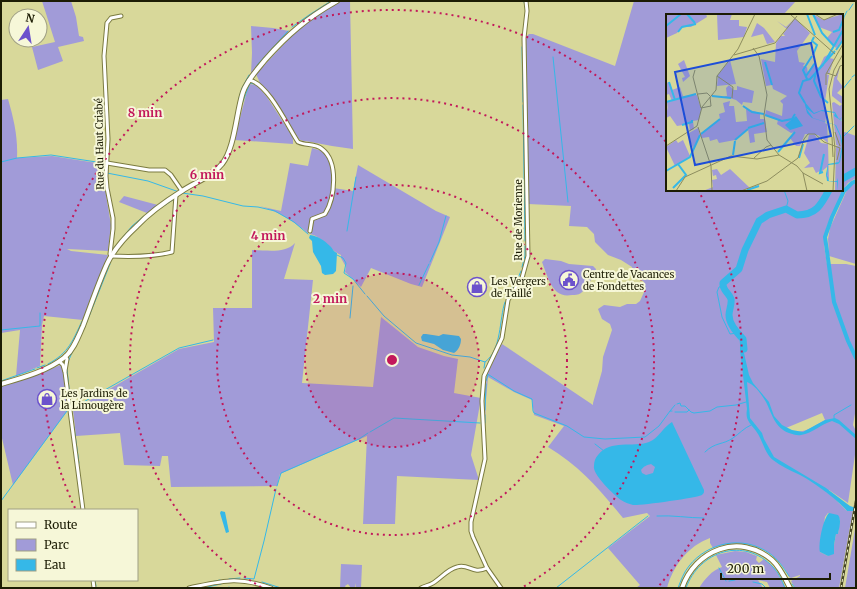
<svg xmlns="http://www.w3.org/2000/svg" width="857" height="589" font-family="Merriweather,serif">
	<rect width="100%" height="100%" fill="#d8d89a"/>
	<g fill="#a19bd8" fill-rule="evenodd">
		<path d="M42 1H71L76 17 79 36 83 37 84 41 58 47 63 61 38 70 32 47 55 42Z"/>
		<path d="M342 1H350L353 149C339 147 325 145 311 142 307 141 303 142 299 139L270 94 260 83 256 74 299 28 312 18Z"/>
		<path d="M634 1H796L784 14 781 15H667V190H829C822 205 815 215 797 215L788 209 798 216 809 214 823 205 830 190H842V181L856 172V178L848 183 845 187 827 226 824 245 827 264H846L856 266V408L853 425 856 431V448L848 503 829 490 828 493 835 499 847 511 853 510 839 588H795L791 581 800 576V575L791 578 789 577C788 573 783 566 779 562 761 542 737 539 713 548L710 543V538C688 546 673 566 667 588H636L640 585 608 548 650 516 647 513 623 518C600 490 580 466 548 447L564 426 534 415 532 400 514 392 488 377 486 400V424L485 398 487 373 502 344 593 405V403L602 371 603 357 612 330 610 324 602 319 598 309 604 305 620 307 627 304H636L640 301 645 290 644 282 633 273 632 267 621 260 608 255 595 242 594 234 587 227 569 226 571 206 528 204 526 37 529 34H533L615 66ZM822 413 825 420C811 427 802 437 786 428ZM828 513 840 519 838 534H836L834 545V550L828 556 820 552 825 517Z"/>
		<path d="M251 26 273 28 289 31 251 74 252 53Z"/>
		<path d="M249 84 257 85 267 97 291 134 293 139V144L234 140Z"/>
		<path d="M8 99C14 120 18 137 17 158L52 156 103 164 102 171 111 225 108 251 67 249 71 251 108 255 83 320 44 316 42 325 40 366 16 376 20 330 1 333V100Z"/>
		<path d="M845 132 856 136V169L842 178V133Z"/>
		<path d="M312 148 325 152 331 159 333 188 353 191 358 165 436 211 450 217 422 287 411 284 371 268 361 287 345 272 346 267 341 258V255C329 250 325 238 310 234L311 231H309L308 233C291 220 280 212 259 206L281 211 290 163 308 166Z"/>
		<path d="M856 183V264L829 256 828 239 830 228 847 190 850 186Z"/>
		<path d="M124 196 158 205 147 213 119 202Z"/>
		<path d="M295 243 284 279 313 280 302 383 373 387 381 317 418 347 444 356 458 359 454 393 481 398 471 455 479 480 397 476 395 524H363L367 436 280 474 277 486 171 487 168 456H162L160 466 124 465 120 433 76 436 73 410 179 349 214 342 213 308H252V250C266 250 285 254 295 243Z"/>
		<path d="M545 259 561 261 569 264 593 266 596 269 595 273C591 279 587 288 581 293 578 295 575 295 572 295 552 299 548 277 542 262Z"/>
		<path d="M60 365 63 370 68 410 13 485 1 434V387L40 374Z"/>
		<path d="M856 523V588H845Z"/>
		<path d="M735 551 746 552 757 556 756 560 759 563 764 559 775 569 785 587 782 588H770L767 582 758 580 763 588H699C704 580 712 570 722 567L716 555Z"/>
		<path d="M341 564 362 565 361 588H356V583L355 588H351L348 584 345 586 346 588H340Z"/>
	</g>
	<g fill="#35b8e8" fill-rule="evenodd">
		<path d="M310 235C318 236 325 241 330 246 333 249 333 251 337 253L336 271 333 274 325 275 322 273 321 266 313 252 312 241 309 238Z"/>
		<path d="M423 334H426L439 336 443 334 459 336 461 339C461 344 459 350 454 353L443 350 434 344 422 341 421 337Z"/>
		<path d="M744 340V353L749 375 753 383 769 402 774 416 782 425 792 430 803 432 825 420 835 418 839 420 856 435V439L839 424 832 421C821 424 813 433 801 435 797 436 793 434 789 433 775 428 772 414 766 402 762 395 755 385 747 382L750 418 762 433 764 439 774 457 826 488 850 506 856 508V511H847C838 500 811 480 798 474 789 470 781 466 773 460 764 453 763 440 756 431 750 423 745 420 747 409L740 350V342Z"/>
		<path d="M672 422 704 490C704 493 704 493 702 495 697 498 637 506 633 505 629 504 624 502 621 500 614 495 592 474 594 466 594 462 595 458 598 455 611 439 632 448 649 442 659 438 663 427 672 422ZM651 464 655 467 653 473 646 475 642 473 641 470C644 466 647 465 651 464Z"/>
		<path d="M221 511 225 512 229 532 226 533 220 513Z"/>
		<path d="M829 513 838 515C842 520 839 528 838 534H836L834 545V554L828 556 820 552C818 544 823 519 829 513Z"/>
	</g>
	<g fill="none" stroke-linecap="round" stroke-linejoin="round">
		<g stroke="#35b8e8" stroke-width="1">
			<path d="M524 1 525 7"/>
			<path d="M849 10 853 4"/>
			<path d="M292 27 309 15 331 1"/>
			<path d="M842 28 844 17 847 11"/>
			<path d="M522 47 523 102"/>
			<path d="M553 57 568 202"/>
			<path d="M257 65 288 31"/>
			<path d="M852 77 856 74"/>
			<path d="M842 90 851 79"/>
			<path d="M239 98 242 88 249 75"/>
			<path d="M242 104 250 83 254 84"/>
			<path d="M523 105 525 241"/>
			<path d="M842 138 854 126"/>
			<path d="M1 162 17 158 51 155 103 163 104 164 103 172"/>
			<path d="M107 173 148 181 179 192"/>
			<path d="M784 190 788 201 786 209"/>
			<path d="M182 193 203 196 243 206 258 207 275 211 294 222 308 234"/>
			<path d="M155 212 174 199"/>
			<path d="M347 231 356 177"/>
			<path d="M114 248 132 226 156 206"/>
			<path d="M337 255 343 258 346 263 344 273 353 279 365 294"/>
			<path d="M430 262 439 242 446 216"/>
			<path d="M522 267 525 256V246"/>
			<path d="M419 285 429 264"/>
			<path d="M722 286 719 287 717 292 722 317 730 334 737 333"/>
			<path d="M367 296 384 316 416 343 452 355 470 357 485 362 484 368"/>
			<path d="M507 296 518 278 521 271"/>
			<path d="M350 318 353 286"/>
			<path d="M86 324 110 264"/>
			<path d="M1 330 40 326V313"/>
			<path d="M68 362 74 348"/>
			<path d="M485 362C502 350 499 319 505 302"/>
			<path d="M48 364C69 353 73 340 82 321"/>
			<path d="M37 368 45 365"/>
			<path d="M67 369 72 416"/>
			<path d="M486 373 514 391 532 399 533 411 534 413 567 426 584 437 605 439 645 437 659 426 670 411H672"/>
			<path d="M1 381 35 369"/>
			<path d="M486 381 488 375"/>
			<path d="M677 404 680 403 681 406H685L691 412 694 413 710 411 717 407 736 405 746 402"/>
			<path d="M73 408 179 348 213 340"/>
			<path d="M485 410 486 384"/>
			<path d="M670 411 675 405"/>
			<path d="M675 412H687L689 410"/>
			<path d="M485 415V423"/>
			<path d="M834 419V415L851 405"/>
			<path d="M74 427 79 463"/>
			<path d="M370 432 394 418 480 423"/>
			<path d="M595 444 604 451"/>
			<path d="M705 452C715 442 723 445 733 438 739 434 744 428 751 425"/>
			<path d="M277 486 281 473 359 439 368 433"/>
			<path d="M1 501 67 411"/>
			<path d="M657 516C673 515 688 518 704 518"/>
			<path d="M719 568 726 581"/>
			<path d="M244 578 254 579 264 541 276 489"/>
			<path d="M229 579 240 578"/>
			<path d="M95 580 96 586"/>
			<path d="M729 581 735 580"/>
			<path d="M211 582 220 580"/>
			<path d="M262 582 281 588"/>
			<path d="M753 582 762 584 766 588"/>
			<path d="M792 584 795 588"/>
			<path d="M207 587 221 584"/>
			<path d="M229 588V587"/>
			<path d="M556 588 648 516"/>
			<path d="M678 588C681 580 684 572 689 566 708 542 743 535 769 553 778 559 783 567 789 576"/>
			<path d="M686 588C699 551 744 536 773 567 779 573 782 581 785 588"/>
		</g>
		<path stroke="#35b8e8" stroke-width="4" d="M856 181 852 183 844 191 832 217 825 237 834 302 848 341 856 358"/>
		<g stroke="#35b8e8" stroke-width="7">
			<path d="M842 179 856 171"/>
			<path d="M744 349 743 339C737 333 729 324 729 315 729 310 732 304 731 299 729 293 722 290 723 283L739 269 745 250 759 221 768 215 786 209 797 215C816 215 821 205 829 190"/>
		</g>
		<defs>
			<g id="street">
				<path d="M121 16 111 18 107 23 104 56 108 139 106 176 107 188 113 218V229L110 254 111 256C131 257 152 257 172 252L176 195"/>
				<path d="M249 80C268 83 288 127 298 142 306 146 315 143 322 149 339 162 335 198 325 214L312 219 310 231"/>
				<path d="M107 163 149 170H165L171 175 182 191"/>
				<path d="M65 356 67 359 65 371"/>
				<path d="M59 361 63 365 65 372 83 510"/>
				<path d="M93 580 94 588"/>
				<path d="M189 588C223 581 237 576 271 588"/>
				<path d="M421 588C425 586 430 585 433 583 441 578 448 569 457 567 469 563 472 575 487 568"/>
				<path d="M501 588 487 568 473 537 471 531V522L485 459 482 401 484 376 502 338 508 300 522 278 528 256 524 38 527 11 526 1"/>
			</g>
			<g id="secondary">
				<path d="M1 384C22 378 48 371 65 357 74 349 78 337 83 326 91 305 98 284 107 264 114 249 125 237 137 226 150 212 166 201 182 191 195 182 212 177 222 164 235 148 236 113 243 92 247 80 257 70 265 60 288 34 307 18 337 1"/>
				<path d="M682 588C695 550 739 532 772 560 780 567 785 578 790 588"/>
			</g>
		</defs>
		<use href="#street" stroke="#7b7b40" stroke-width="5"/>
		<use href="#secondary" stroke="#7b7b40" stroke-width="6"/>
		<use href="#street" stroke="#fff" stroke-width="3"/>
		<use href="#secondary" stroke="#fff" stroke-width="4"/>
		<defs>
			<path id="rail" d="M841 588 856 501"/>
		</defs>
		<use href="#rail" stroke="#444424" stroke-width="2.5"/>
		<use href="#rail" stroke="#f6f7d8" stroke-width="1" stroke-dasharray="3" stroke-linecap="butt"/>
	</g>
	<circle cx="392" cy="360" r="87" fill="#c2185b" fill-opacity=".12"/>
	<g fill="none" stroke="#c2185b" stroke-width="2" stroke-dasharray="2 4">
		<circle cx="392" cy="360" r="87"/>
		<circle cx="392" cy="360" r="175"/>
		<path d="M261 587A262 262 0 1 1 523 587"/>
		<path d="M75 508A350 350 0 0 1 666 142M698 190A350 350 0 0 1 658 587"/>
	</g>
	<defs>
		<symbol id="civic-ring" viewBox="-11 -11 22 22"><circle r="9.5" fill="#f6f7d8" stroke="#6c52cc" stroke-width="1.5"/><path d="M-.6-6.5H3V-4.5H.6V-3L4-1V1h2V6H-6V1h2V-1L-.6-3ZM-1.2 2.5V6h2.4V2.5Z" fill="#6c52cc"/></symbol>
		<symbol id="shop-ring" viewBox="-11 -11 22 22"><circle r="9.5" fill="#f6f7d8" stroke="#6c52cc" stroke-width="1.5"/><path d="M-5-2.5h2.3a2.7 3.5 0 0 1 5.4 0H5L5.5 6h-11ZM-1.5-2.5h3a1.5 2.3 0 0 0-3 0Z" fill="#6c52cc"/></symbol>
	</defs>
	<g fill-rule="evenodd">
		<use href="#civic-ring" x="558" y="269" width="22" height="22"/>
		<use href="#shop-ring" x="466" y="276" width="22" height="22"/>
		<use href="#shop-ring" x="36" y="388" width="22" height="22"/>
	</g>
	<g text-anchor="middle" stroke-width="4" stroke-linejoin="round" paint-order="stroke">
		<g font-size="10" fill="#1c1c04" stroke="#f6f7d8">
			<text transform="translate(99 144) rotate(-91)" y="4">Rue du Haut Criabé</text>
			<text transform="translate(518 220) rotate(-90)" y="4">Rue de Morienne</text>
		</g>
		<g font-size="10" fill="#1c1c04" stroke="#f6f7d8" text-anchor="start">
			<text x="583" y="278">Centre de Vacances<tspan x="583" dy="12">de Fondettes</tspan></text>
			<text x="491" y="285">Les Vergers<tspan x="491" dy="12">de Taillé</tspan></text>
			<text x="61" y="397">Les Jardins de<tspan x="61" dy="12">la Limougère</tspan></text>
		</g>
	</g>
	<g transform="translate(666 14)">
		<rect width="177" height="177" fill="#d8d89a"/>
		<path d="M0 0H40L41 3 25 13H16L11 19 0 24ZM51 0H66L64 6H73V12L81 13 78 23 52 26ZM147 0 157 6 177 0V25L170 34 161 24 166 18 153 13ZM129 4 144 19 131 37 133 48 139 49 137 52 141 53 142 60 147 50 153 54 158 43 167 38 149 59 163 44 168 45 163 60H160L163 61 158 94 161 98 159 109 161 110 162 129 152 121 139 120 134 132H130L124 124 129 118 125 119 111 110 112 106 99 101 100 109 99 101 100 96 116 102 117 90 114 87 121 82 107 75 106 71 100 72 95 45 109 48 110 29 115 22H119L117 20 121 15 111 7 120 13ZM91 9 98 14 109 28 101 30 97 20 85 23ZM18 46 24 62 17 68 16 64 19 63 12 50ZM64 46 70 70 51 72 52 61ZM174 52 171 65 177 73 171 79 177 83V107L171 104 177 108V177H169L170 132 173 131H170L166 89 168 88 174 92 176 90 166 82V78L168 64ZM3 68 6 76 14 73 17 82 31 81 35 95 33 106 27 107 28 115 24 117 23 110 11 112 4 102 0 104V90L2 97 1 88 6 87 3 80 0 81V69ZM63 71 68 76H71V72L88 77 86 89 77 88 76 91 70 86 57 82H61L60 74ZM64 87 63 92H68L70 108 81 107 80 95 94 99V105H99L101 118 88 120 89 128 84 129 82 115 69 126 53 129 51 125 44 127 43 123 36 124 34 120 54 105 53 100 59 98 57 89ZM32 114 34 121 27 134 21 120ZM143 121H149L155 129 162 130 163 166 160 162 162 155 161 153 154 159 155 149 154 157 150 159 147 153 138 154 144 149 138 139ZM10 126 12 129 17 126 24 142 9 152 0 133ZM51 155 55 161 64 155 84 174 74 177H37L47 173 46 166 51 165 50 161 47 162 46 156Z" fill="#a19bd8"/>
		<path d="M138 87 148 99 156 96 169 98 173 105 177 103 174 105 177 108 168 102 169 99 155 97 148 100 140 94 147 104 170 111 175 122 177 132 174 148 172 150 162 151V155L161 162 162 163 163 167H171L172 164V177L171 168 161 167 160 160 162 150 173 148 176 132 174 122 169 111 146 104 141 99ZM130 102 137 112 124 116 119 111Z" fill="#35b8e8"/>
		<path fill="none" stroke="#35b8e8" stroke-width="2" d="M21 0 29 9M141 0 149 21M147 0 156 19 168 32M0 12 15 0M12 18 16 13 30 10M167 18 173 16 177 6M170 36 177 26M147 41 151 31 146 27 148 23M99 48 106 71M140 62 149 49M141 65 137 56 146 42M3 68 9 86M46 82 65 84M0 88 30 80M139 89 133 79 137 67 144 65 157 51 177 16M162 89 155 83 148 67 150 58 169 37M77 92 86 98 98 100M99 101 116 107 126 105 129 100M16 111 26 108V106M82 114 98 109M35 120 54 105M69 126 82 115M112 138 129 118M67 141 69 127M133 144 137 130M0 157 24 143 34 121M157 158 154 159 158 140M7 174 20 161 12 150M81 176 93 172"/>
		<path fill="none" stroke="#8d8d5e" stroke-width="1" d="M149 0 158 6 172 0M125 1 169 40M87 34 93 42 101 81 98 101 101 126 113 141 131 152 137 159 141 177M68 41 109 29 131 2M29 56 27 63 35 94 45 92 44 83M161 59 170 62 174 52 177 51M51 62 67 73 66 84M160 71V60L177 30M32 80 41 79 44 82M32 113 45 152 46 177M169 118 174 132M166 123 167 143M0 132 31 112 36 93 50 76 51 62 72 35 89 0M88 144 100 133 105 131M171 146 174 134M137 159 157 170M10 177 19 163 65 142 91 145 113 141M75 177 101 167 132 144 138 125 142 120H149L158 128 174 134M167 177 169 135 163 75 168 56 177 40"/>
		<path fill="#1d4ed8" fill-opacity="0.15" stroke="#1d4ed8" stroke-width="2" d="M145 29 165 122 29 151 9 58Z"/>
		<rect width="177" height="177" fill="none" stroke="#1c1c04" stroke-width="2"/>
	</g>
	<circle cx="392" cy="360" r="6" fill="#c2185b" stroke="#f6f7d8" stroke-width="2"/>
	<g font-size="12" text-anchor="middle" font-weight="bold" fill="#c2185b" stroke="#f6f7d8" stroke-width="4" stroke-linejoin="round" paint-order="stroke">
		<text x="145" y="117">8 min</text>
		<text x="207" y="179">6 min</text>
		<text x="268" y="240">4 min</text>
		<text x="330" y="303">2 min</text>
	</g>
	<rect width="857" height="589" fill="none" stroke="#1c1c04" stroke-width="4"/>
	<rect x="8" y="509" width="130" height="72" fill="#f6f7d8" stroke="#9f9f83"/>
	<rect x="16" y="522" width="20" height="6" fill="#ffffff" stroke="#9f9f83"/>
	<text x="44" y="529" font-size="12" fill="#1c1c04">Route</text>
	<rect x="16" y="539" width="20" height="12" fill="#a19bd8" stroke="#9f9f83"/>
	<text x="44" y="549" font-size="12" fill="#1c1c04">Parc</text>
	<rect x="16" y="559" width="20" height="12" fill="#35b8e8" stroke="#9f9f83"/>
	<text x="44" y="569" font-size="12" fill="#1c1c04">Eau</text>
	<g transform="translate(28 28) rotate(12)"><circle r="19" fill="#f6f7d8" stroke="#9f9f83"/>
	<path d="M0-3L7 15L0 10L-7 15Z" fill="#6c52cc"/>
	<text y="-6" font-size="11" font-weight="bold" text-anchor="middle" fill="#1c1c04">N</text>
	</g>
	<path d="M721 573v6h109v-6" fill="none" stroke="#1c1c04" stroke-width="2"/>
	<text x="727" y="573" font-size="12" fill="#1c1c04" stroke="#f6f7d8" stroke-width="3" paint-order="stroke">200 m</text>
</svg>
